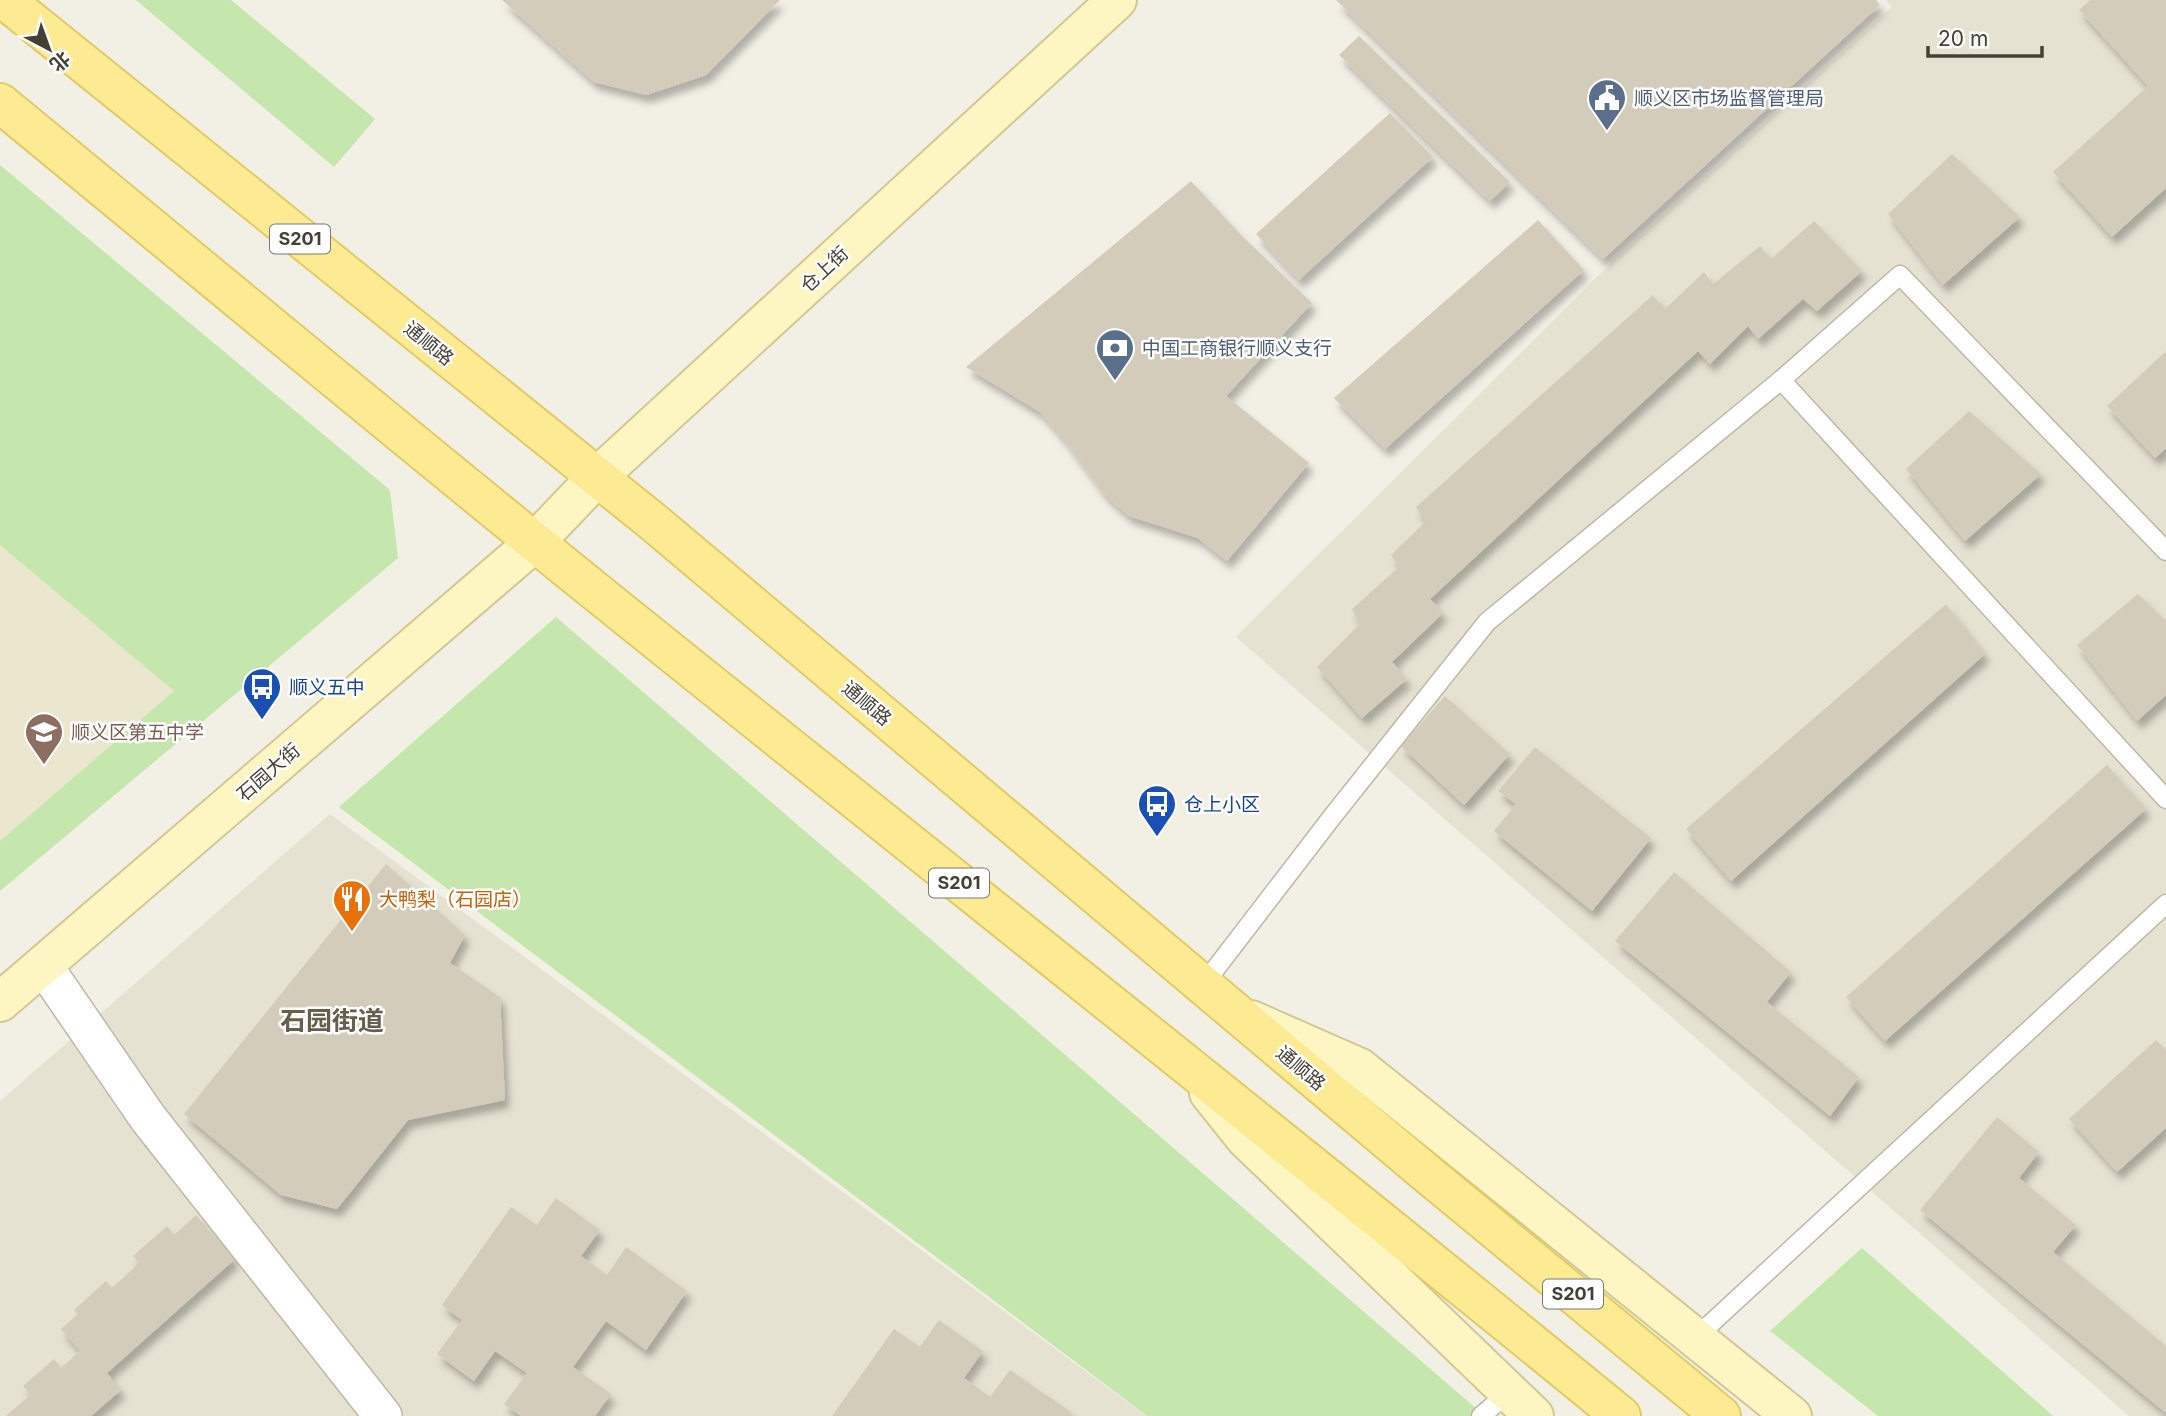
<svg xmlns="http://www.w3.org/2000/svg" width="2166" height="1416" font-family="Inter,'Noto Sans SC',sans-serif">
	<defs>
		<filter id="shadow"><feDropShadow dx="4.5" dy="8" stdDeviation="3.5" flood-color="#0004"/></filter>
	</defs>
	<rect width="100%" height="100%" fill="#f2efe4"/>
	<g fill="#e6e2d2">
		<path d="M1886 0H2166V1416H2129L1236 637 1613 261 1892 7Z"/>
		<path d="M330 814 583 1000 1146 1416H0V1101Z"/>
	</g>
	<path fill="#ebe6ce" d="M0 545 175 691 0 841Z"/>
	<g fill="#c5e6ad">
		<path d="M136 0H231L375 119 334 167Z"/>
		<path d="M0 165 390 490 398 558 0 891V841L174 691 0 545Z"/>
		<path d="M556 617 1485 1416H1147L339 807Z"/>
		<path d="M1862 1248 2053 1416H1878L1770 1331Z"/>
	</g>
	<g fill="#d3ccba" filter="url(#shadow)">
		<path d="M502 0H780L706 75 646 95 594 82Z"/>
		<path d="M1336 0H1876L1880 5 1603 259Z"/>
		<path d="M2090 0H2166V188L2112 237 2053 172 2148 86 2079 10Z"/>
		<path d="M1359 36 1510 182 1490 201 1339 55Z"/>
		<path d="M1390 113 1433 157 1299 280 1256 234Z"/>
		<path d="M1952 154 2020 217 1943 285 1888 214Z"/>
		<path d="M1191 181 1241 235 1312 303 1226 396 1309 463 1227 561 1198 538 1129 516 1105 495 1063 438 1040 412 966 367Z"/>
		<path d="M1538 220 1584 270 1385 449 1334 398Z"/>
		<path d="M1814 221 1862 271 1817 311 1803 299 1758 339 1748 326 1710 364 1698 351 1430 599 1443 613 1392 662 1407 679 1362 718 1317 667 1360 624 1352 609 1399 567 1391 555 1426 521 1416 507 1653 295 1665 309 1704 272 1713 284 1760 246 1771 259Z"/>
		<path d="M2166 351V448L2155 458 2107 406Z"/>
		<path d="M1969 411 2041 474 1965 541 1906 469Z"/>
		<path d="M2138 594 2166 621V695L2137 721 2077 645Z"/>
		<path d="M1946 604 1985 654 1731 881 1686 829Z"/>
		<path d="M1445 696 1510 754 1464 805 1401 746Z"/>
		<path d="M1535 747 1651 838 1592 911 1494 831 1516 804 1498 791Z"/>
		<path d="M2107 765 2146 809 1885 1041 1846 997Z"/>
		<path d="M386 864 465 935 450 963 500 997 505 1100 408 1120 337 1209 281 1195 184 1114Z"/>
		<path d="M1674 872 1791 972 1767 1002 1859 1077 1830 1116 1615 941Z"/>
		<path d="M2156 1040 2166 1050V1128L2117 1172 2069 1119Z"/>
		<path d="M1997 1117 2039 1152 2019 1178 2076 1225 2053 1252 2166 1346V1413L1920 1210Z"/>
		<path d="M556 1198 600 1230 581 1256 607 1275 626 1247 687 1291 646 1350 606 1321 573 1367 611 1394 595 1416H521L504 1404 527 1373 495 1351 474 1381 437 1354 462 1320 442 1305 511 1207 537 1225Z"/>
		<path d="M196 1215 235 1259 107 1373 121 1390 91 1416H6L31 1394 23 1386 54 1359 61 1368 80 1351 61 1329 78 1314 74 1310 106 1281 112 1288 139 1263 133 1256 167 1226 174 1235Z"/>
		<path d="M939 1320 983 1351 964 1378 990 1397 1010 1370 1071 1412 1068 1416H832L894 1329 920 1347Z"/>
	</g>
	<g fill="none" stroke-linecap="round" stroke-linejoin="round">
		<defs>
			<g id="lane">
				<path d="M1781 380 2166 799"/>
				<path d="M1203 985 1332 817 1487 622 1781 380 1900 275 2166 551"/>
				<path d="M1694 1339 2166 904"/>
				<path d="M1481 1416 1508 1393"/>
			</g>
			<path id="street" d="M43 965 148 1118 383 1416"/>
			<g id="secondary">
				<path d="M0 1002 535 542 596 478 1117 0"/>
				<path d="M1251 1020 1360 1068 1792 1416"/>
				<path d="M1209 1093 1245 1138 1534 1416"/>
			</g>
			<g id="primary">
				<path d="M5 0 652 521 1425 1172 1721 1416"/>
				<path d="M0 103C200 267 399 433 600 595 940 869 1283 1139 1621 1416"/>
			</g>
		</defs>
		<use href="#lane" stroke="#bdb8a7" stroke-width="21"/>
		<use href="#street" stroke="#bdb8a7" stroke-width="40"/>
		<use href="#secondary" stroke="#d1c895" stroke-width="42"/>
		<use href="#primary" stroke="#e1cb63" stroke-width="42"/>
		<use href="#lane" stroke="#fff" stroke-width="18"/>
		<use href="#street" stroke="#fff" stroke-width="37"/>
		<use href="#secondary" stroke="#fdf6c3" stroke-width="38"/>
		<use href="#primary" stroke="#fceb93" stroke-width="38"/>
	</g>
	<defs>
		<symbol id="civic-pin" viewBox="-11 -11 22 30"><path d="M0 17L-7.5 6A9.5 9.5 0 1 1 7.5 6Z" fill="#5c6f8a" stroke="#fff"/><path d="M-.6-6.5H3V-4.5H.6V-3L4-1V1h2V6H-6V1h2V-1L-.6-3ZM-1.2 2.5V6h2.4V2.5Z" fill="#fff"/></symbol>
		<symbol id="bank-pin" viewBox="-11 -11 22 30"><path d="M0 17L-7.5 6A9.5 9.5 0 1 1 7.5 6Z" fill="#5c6f8a" stroke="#fff"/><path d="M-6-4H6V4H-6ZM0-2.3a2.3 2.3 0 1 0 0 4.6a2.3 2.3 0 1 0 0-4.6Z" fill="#fff"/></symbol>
		<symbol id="bus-pin" viewBox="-11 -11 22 30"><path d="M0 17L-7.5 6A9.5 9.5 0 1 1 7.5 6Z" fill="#1a4fb4" stroke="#fff"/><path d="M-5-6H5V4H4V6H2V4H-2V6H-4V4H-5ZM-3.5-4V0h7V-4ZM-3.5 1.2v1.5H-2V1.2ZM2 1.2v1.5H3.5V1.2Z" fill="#fff"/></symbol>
		<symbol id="school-pin" viewBox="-11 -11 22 30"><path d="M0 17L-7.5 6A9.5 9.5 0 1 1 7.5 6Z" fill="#8d6e63" stroke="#fff"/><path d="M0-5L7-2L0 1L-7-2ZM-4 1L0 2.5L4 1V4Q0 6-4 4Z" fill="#fff"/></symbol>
		<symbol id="restaurant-pin" viewBox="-11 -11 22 30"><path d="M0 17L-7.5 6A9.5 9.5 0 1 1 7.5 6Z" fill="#e8710a" stroke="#fff"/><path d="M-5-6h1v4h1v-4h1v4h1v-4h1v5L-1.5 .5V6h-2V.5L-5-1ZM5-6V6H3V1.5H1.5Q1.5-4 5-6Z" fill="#fff"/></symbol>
	</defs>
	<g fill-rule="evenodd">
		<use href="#civic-pin" x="1585" y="76" width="44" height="60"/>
		<use href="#bank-pin" x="1093" y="326" width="44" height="60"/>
		<use href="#bus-pin" x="240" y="665" width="44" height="60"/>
		<use href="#school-pin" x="22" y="710" width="44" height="60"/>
		<use href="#bus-pin" x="1135" y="782" width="44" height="60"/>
		<use href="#restaurant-pin" x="330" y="877" width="44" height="60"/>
	</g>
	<g text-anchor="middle" stroke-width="5" stroke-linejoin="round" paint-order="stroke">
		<g fill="#fff" stroke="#7c7971" stroke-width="2">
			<rect x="270" y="224.5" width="60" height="29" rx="5"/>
			<rect x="929" y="868.5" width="60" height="29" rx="5"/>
			<rect x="1543" y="1279.5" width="60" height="29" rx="5"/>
		</g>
		<g font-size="18" font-weight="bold" fill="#444034">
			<text x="300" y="245">S201</text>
			<text x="959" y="889">S201</text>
			<text x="1573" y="1300">S201</text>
		</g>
		<g font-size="19" fill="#4e5e75" stroke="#fff" text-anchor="start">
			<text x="1634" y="105">顺义区市场监督管理局</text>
			<text x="1142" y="355">中国工商银行顺义支行</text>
		</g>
		<g font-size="19" fill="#444034" stroke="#fff">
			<text transform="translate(824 269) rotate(-43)" y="7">仓上街</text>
			<text transform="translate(429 343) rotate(39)" y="7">通顺路</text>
			<text transform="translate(867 703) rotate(40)" y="7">通顺路</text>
			<text transform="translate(268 772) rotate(-41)" y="7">石园大街</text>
			<text transform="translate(1301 1068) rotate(40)" y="7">通顺路</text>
		</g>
		<g font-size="19" fill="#164399" stroke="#fff" text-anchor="start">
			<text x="289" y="694">顺义五中</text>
			<text x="1184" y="811">仓上小区</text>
		</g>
		<g font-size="19" fill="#785e54" stroke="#fff" text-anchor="start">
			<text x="71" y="739">顺义区第五中学</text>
		</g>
		<g font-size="19" fill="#c56008" stroke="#fff" text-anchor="start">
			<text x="379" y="906">大鸭梨（石园店）</text>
		</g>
		<g font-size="26" font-weight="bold" fill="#665f4c" stroke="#fff">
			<text x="332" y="1030">石园街道</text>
		</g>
	</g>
	<g transform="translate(49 49) rotate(139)" stroke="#ffffff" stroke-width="5" paint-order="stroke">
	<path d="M0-5L12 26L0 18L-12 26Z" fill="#444034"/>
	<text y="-10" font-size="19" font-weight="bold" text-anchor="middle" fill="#444034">北</text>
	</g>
	<path d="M1928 46v10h114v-10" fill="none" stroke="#444034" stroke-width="3.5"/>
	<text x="1938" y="46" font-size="21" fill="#444034" stroke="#ffffff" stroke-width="5" paint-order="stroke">20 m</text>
</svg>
